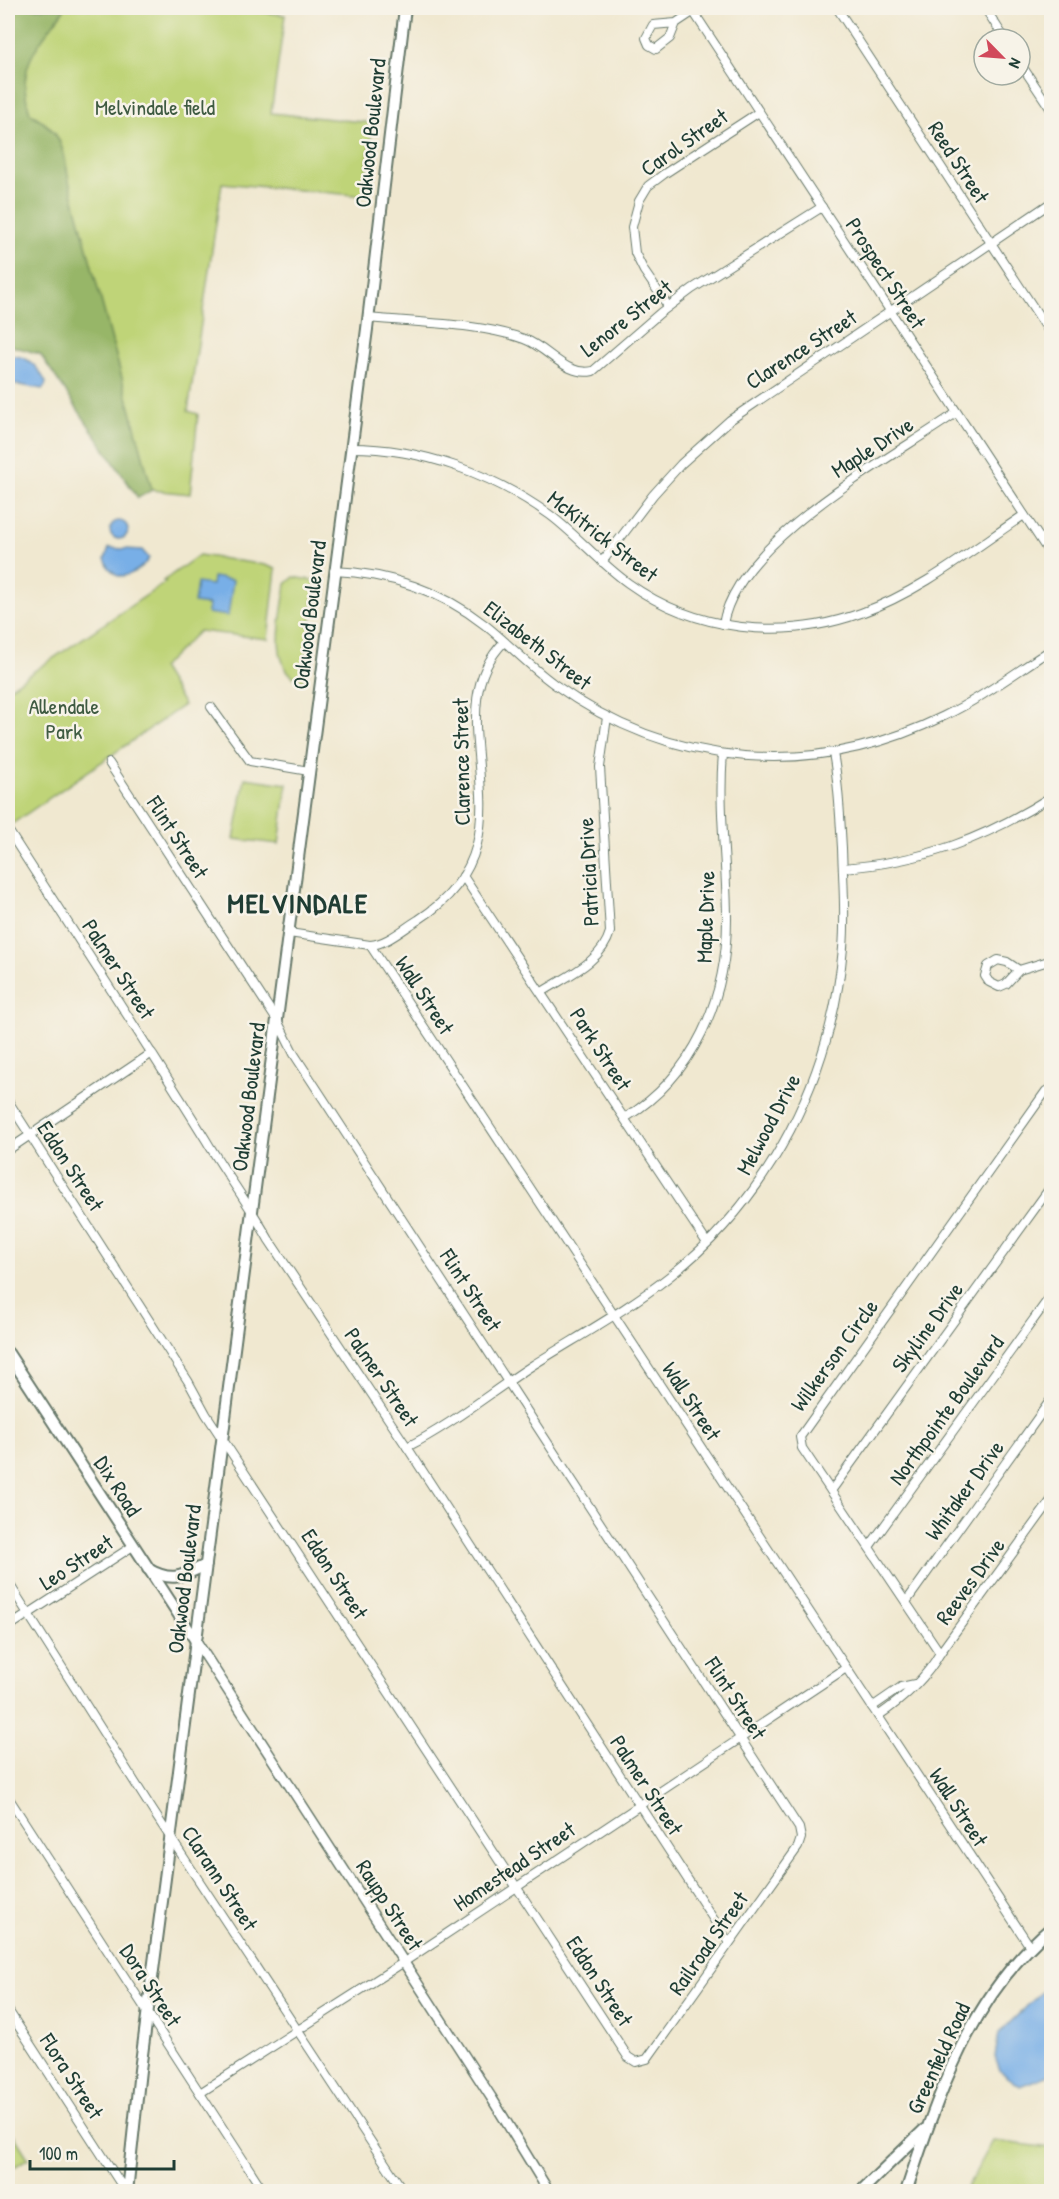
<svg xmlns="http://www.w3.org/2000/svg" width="1059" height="2199" viewBox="0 0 1059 2199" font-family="'Patrick Hand',sans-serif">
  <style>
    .green { fill: #bfd478; stroke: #6f8856; stroke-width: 1.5 }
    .forest { fill: #97b668; stroke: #5b7a4e; stroke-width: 1.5 }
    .water { fill: #78afe7; stroke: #4c768e; stroke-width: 1.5 }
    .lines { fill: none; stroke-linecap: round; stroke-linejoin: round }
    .minor-casing { stroke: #68796b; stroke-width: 10 }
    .tertiary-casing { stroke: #68796b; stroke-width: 12 }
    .secondary-casing { stroke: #68796b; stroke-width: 14 }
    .minor { stroke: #fff; stroke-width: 8 }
    .tertiary { stroke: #fff; stroke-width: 9 }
    .secondary { stroke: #fff; stroke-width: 10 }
    .labels { text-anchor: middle; stroke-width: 5; stroke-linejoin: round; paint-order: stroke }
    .park-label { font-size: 22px; fill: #3f5b42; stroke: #f7f3e8 }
    .street-label { font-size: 22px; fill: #1f3d34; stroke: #f7f3e8 }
    .district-label { font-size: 28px; font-weight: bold; letter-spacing: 1.5px; fill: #1f3d34; stroke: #f7f3e8 }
  </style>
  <rect width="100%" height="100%" fill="#f7f3e8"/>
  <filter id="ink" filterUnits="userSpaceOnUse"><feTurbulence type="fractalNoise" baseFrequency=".0167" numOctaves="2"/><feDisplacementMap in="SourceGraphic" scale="12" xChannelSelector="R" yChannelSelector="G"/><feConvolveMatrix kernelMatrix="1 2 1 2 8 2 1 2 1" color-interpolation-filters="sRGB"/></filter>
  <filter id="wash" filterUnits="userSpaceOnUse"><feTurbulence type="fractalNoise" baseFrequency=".008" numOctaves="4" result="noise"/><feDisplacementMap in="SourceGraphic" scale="24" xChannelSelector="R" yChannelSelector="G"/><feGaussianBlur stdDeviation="1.35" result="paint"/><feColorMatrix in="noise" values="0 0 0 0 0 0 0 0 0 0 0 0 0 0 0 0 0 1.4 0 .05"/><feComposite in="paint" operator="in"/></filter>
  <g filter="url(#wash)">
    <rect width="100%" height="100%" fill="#f0e8d0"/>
    <!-- green -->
    <g class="green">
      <path d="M 65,8 L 229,8 L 285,15 L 271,113 L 373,123 L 364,196 L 222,183 L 188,411 L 198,414 L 190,494 L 152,490 L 69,181 C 63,146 63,132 30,113 C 14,65 39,45 65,8 Z"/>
      <polygon points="199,555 265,565 276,569 268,639 199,631 161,668 184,705 12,824 8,816 8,689 166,582 163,581"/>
      <path d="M 294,577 L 316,581 L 303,682 C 266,669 282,614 286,584 Z"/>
      <polygon points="245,778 287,784 279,844 234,839"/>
      <polygon points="8,2126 28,2158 8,2171"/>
      <polygon points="993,2141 1051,2148 1051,2191 965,2191"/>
    </g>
    <!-- forest -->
    <path class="forest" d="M 8,8 L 65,8 C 39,45 14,65 30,113 C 63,133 62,146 69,181 L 152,490 L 138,498 L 40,354 L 8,345 L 8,324 L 12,305 L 8,297 Z"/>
    <!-- water -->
    <g class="water">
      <path d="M 8,356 C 27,354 37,366 46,382 L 45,386 L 42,389 L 8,383 Z"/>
      <circle cx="119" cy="530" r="9"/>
      <path d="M 109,548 L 142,550 L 149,558 C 143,568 130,577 118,576 L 109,568 L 105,559 Z"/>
      <polygon points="213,577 233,580 228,616 207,613 208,605 194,603 197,583 212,585"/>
      <polygon points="1051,1983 1051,2074 1020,2086 1000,2071 995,2057 999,2033"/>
    </g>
  </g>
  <g filter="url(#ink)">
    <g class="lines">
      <!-- minor casing -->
      <g class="minor-casing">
        <g id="minor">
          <polyline points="691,8 1052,557"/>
          <polyline points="837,8 1052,336"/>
          <polyline points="985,8 1005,39"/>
          <polyline points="676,23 670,38 656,49 649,45 646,38 653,25 676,23 694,11"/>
          <polyline points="1020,63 1052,111"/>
          <polyline points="668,306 644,271 635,253 632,227 639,201 648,186 664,174 759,112"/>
          <path d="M 369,318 C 416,323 481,323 524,339 C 549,348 566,377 593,371 L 660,313 L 692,289 L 822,207"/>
          <path d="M 351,448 C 422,448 493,474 550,515 C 578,536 600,563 628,583 C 696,632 784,641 861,613 C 920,592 972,550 1024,515"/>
          <polyline points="602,562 653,495 681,464 730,420 1052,202"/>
          <path d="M 334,571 C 389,573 442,591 485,625 C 509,644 529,666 554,684 C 671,769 814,780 944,716 C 982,698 1016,672 1052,649"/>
          <path d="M 723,624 C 738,539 889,460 956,413"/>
          <polyline points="211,707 250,761 309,771"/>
          <path d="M 8,830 C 74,933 142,1036 206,1140 C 226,1174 250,1206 269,1240 L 407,1447 L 729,1943"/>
          <path d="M 843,868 C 922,862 985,839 1052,796"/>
          <polyline points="463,876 707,1243"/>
          <polyline points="289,933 370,945 1029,1945"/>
          <path d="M 370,945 C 387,944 403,929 418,920 C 545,838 428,719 504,642"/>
          <polyline points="1019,970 1007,962 998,960 988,966 985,976 989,982 999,987 1006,984 1019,970 1052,960"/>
          <path d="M 542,992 C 567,976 602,962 610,932 L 600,767 L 607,717"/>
          <polyline points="8,1101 188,1381 206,1414 628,2057 636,2062 647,2059 798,1847 801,1838 799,1828 294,1054 278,1022 109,763"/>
          <path d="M 625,1118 C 694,1076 727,999 727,919 C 727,864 718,809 723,754"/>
          <polyline points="8,1150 152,1053"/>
          <path d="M 407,1447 C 451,1425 491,1392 533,1365 C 579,1336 627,1310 670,1276 C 771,1197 832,1075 843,948 C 846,914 843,882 842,848 C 840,816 839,784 833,753"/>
          <polyline points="831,1491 1052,1185"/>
          <polyline points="869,1547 1052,1294"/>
          <polyline points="8,1582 153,1811 404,2192"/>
          <polyline points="906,1602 1052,1398"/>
          <polyline points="8,1627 133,1546"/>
          <polyline points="940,1653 802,1448 800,1437 1046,1091 1052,1089"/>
          <polyline points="872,1707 901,1687 915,1684"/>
          <path d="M 878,1716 C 903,1699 925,1680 940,1653 L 1052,1499"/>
          <polyline points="8,1797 264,2192"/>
          <polyline points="8,2010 126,2192"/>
          <polyline points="200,2093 404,1962 846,1668"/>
        </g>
      </g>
      <!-- tertiary casing -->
      <g class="tertiary-casing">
        <polyline id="tertiary" points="196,1641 491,2097 549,2192"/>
      </g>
      <!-- secondary casing -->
      <g class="secondary-casing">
        <g id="secondary">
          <polyline points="8,1353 196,1641"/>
          <path d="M 148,1569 C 173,1583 182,1576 206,1565"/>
          <polyline points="127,2192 140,2070 367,329 405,8"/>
          <polyline points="860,2192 924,2130"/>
          <path d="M 906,2192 C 938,2094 971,1995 1052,1927"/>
        </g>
      </g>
      <!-- minor -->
      <use href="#minor" class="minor"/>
      <!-- tertiary -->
      <use href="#tertiary" class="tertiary"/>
      <!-- secondary -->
      <use href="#secondary" class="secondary"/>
    </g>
  </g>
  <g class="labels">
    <!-- park labels -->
    <g class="park-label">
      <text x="155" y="115">Melvindale field</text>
      <text x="64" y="714">Allendale<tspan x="64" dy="25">Park</tspan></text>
    </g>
    <!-- street labels -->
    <g class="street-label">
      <text transform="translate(370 133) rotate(-84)" y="8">Oakwood Boulevard</text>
      <text transform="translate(684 142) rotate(-35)" y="8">Carol Street</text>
      <text transform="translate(959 162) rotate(57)" y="8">Reed Street</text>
      <text transform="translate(886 273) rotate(57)" y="8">Prospect Street</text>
      <text transform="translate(626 318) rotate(-38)" y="8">Lenore Street</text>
      <text transform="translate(801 349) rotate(-33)" y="8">Clarence Street</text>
      <text transform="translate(872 447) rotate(-33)" y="8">Maple Drive</text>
      <text transform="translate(603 536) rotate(38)" y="8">McKitrick Street</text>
      <text transform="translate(309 615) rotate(-83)" y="8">Oakwood Boulevard</text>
      <text transform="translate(538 645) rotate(38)" y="8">Elizabeth Street</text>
      <text transform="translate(461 762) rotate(-91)" y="8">Clarence Street</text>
      <text transform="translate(178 837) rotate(57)" y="8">Flint Street</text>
      <text transform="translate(588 872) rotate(-93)" y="8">Patricia Drive</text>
      <text transform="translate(705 917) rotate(-88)" y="8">Maple Drive</text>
      <text transform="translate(119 969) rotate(57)" y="8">Palmer Street</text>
      <text transform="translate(425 995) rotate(57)" y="8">Wall Street</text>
      <text transform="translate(601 1049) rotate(57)" y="8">Park Street</text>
      <text transform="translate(248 1097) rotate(-83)" y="8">Oakwood Boulevard</text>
      <text transform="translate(768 1124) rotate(-62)" y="8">Melwood Drive</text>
      <text transform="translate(71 1166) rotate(57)" y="8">Eddon Street</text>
      <text transform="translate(471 1290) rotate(57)" y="8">Flint Street</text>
      <text transform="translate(927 1327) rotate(-54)" y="8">Skyline Drive</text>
      <text transform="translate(834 1355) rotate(-54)" y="8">Wilkerson Circle</text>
      <text transform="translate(382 1377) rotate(56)" y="8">Palmer Street</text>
      <text transform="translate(692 1401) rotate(57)" y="8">Wall Street</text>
      <text transform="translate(946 1410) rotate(-54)" y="8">Northpointe Boulevard</text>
      <text transform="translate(118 1486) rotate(57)" y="8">Dix Road</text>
      <text transform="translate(964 1490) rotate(-54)" y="8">Whitaker Drive</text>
      <text transform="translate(76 1562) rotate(-33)" y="8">Leo Street</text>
      <text transform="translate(335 1574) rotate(57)" y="8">Eddon Street</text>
      <text transform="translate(184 1579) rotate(-83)" y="8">Oakwood Boulevard</text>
      <text transform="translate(970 1581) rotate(-54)" y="8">Reeves Drive</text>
      <text transform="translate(736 1698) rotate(57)" y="8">Flint Street</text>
      <text transform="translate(647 1785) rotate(57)" y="8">Palmer Street</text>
      <text transform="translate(959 1807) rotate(57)" y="8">Wall Street</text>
      <text transform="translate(514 1866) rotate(-34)" y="8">Homestead Street</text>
      <text transform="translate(220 1878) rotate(57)" y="8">Clarann Street</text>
      <text transform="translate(390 1905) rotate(57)" y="8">Raupp Street</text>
      <text transform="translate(708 1943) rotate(-55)" y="8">Railroad Street</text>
      <text transform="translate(600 1981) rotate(57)" y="8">Eddon Street</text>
      <text transform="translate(151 1985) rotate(57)" y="8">Dora Street</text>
      <text transform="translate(938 2058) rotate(-65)" y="8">Greenfield Road</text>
      <text transform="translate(72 2076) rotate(57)" y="8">Flora Street</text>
    </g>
    <!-- district labels -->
    <g class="district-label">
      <text x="298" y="913">MELVINDALE</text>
    </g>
  </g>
  <!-- margin -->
  <rect width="1059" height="2199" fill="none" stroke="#f7f3e8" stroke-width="30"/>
  <!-- north arrow -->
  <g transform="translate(1002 57) rotate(115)"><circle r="28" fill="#f7f3e8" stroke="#a1aaa0" stroke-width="1.5"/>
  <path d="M0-4.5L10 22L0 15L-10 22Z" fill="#d1495b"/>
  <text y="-9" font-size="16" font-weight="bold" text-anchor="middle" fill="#1f3d34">N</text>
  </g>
  <!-- scale -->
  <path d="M30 2160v9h144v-9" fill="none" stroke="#1f3d34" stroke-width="3"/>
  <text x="39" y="2160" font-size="18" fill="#1f3d34" stroke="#f7f3e8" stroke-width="4.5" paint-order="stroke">100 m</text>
</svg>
